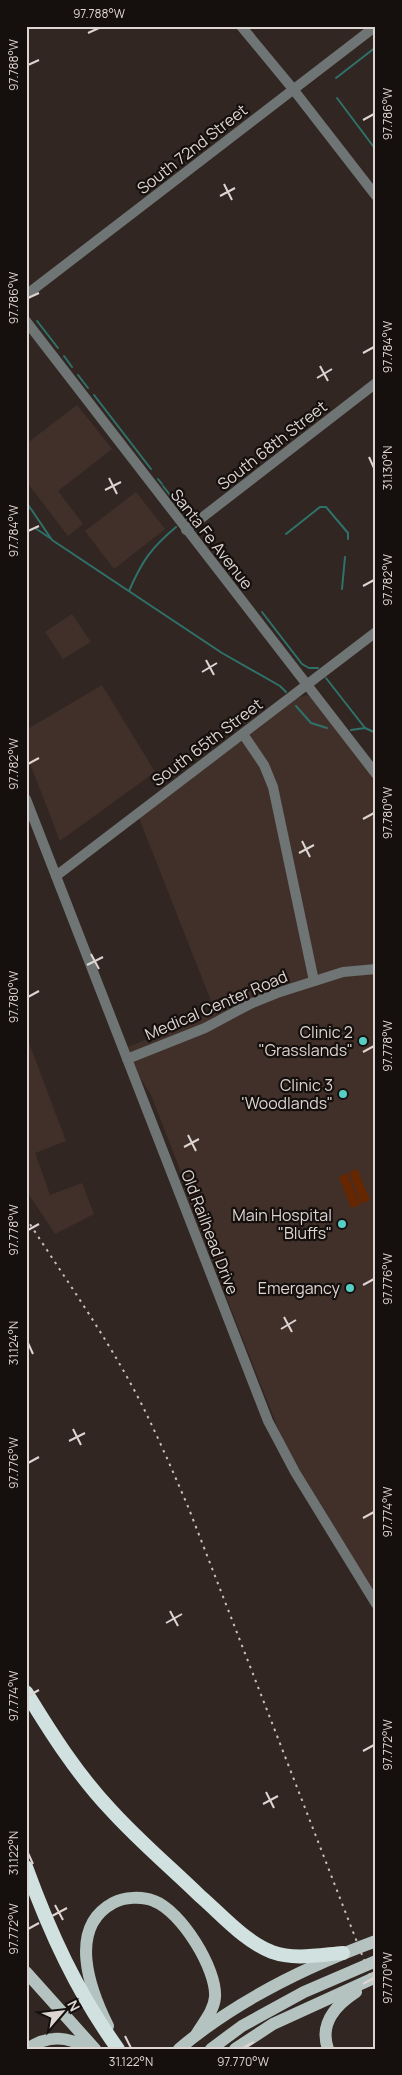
<svg xmlns="http://www.w3.org/2000/svg" width="402" height="2075" viewBox="0 0 402 2075" font-family="Manrope,sans-serif">
  <style>
    .built { fill: #413029 }
    .green { fill: #662600 }
    .lines { fill: none; stroke-linecap: round; stroke-linejoin: round }
    .stream { stroke: #2f716b; stroke-width: 2 }
    .minor { stroke: #6e7574; stroke-width: 10 }
    .major { stroke: #b4c2c0; stroke-width: 12 }
    .highway { stroke: #d0e1df; stroke-width: 14 }
    .rail { stroke: #c8c0bc; stroke-width: 2; stroke-dasharray: 2.5 5; stroke-linecap: butt }
    .ticks { fill: none; stroke: #ddd5d2; stroke-width: 2 }
    .poi-dot { fill: #56cec3; stroke: #15100e; stroke-width: 2 }
    .labels { text-anchor: middle; stroke-width: 4.5; stroke-linejoin: round; paint-order: stroke }
    .street-label { font-size: 16px; fill: #ddd5d2; stroke: #15100e }
    .poi-label { font-size: 16px; fill: #ddd5d2; stroke: #15100e; text-anchor: end }
    .neatline { fill: none; stroke: #ddd5d2; stroke-width: 2 }
    .ticks-label { font-size: 12px; text-anchor: middle; fill: #ddd5d2 }
  </style>
  <rect width="100%" height="100%" fill="#312621"/>
  <!-- built -->
  <g class="built">
    <polygon points="77,405 112,449 58,491 83,524 68,536 26,481 26,444"/>
    <polygon points="136,492 165,529 114,569 85,531"/>
    <polygon points="72,614 91,642 63,659 45,632"/>
    <polygon points="102,685 155,772 60,841 26,753 26,730"/>
    <polygon points="307,695 312,698 376,780 376,1596 285,1446 185,1192 179,1167 151,1095 139,1076 128,1047 215,1011 139,818 297,698"/>
    <polygon points="26,1035 66,1141 35,1153 50,1195 82,1183 94,1214 55,1234 26,1190"/>
  </g>
  <!-- green -->
  <g class="green">
    <polygon points="357,1169 370,1200 361,1204 349,1172"/>
    <polygon points="347,1173 360,1205 351,1208 339,1177"/>
  </g>
  <g class="lines">
    <!-- stream -->
    <g class="stream">
      <polyline points="336,78 376,47"/>
      <polyline points="337,98 376,150"/>
      <polyline points="37,321 58,348"/>
      <polyline points="64,356 72,367"/>
      <polyline points="78,375 88,388"/>
      <polyline points="94,395 151,469"/>
      <polyline points="158,479 162,484"/>
      <polyline points="163,486 177,504"/>
      <polyline points="26,501 30,508"/>
      <polyline points="26,506 31,509 52,540 222,653 280,686 286,692"/>
      <polyline points="179,506 183,512"/>
      <polyline points="185,515 188,518 187,519"/>
      <polyline points="35,528 50,538"/>
      <polyline points="286,534 320,507 326,507 348,533 348,539"/>
      <polyline points="342,589 345,557"/>
      <path d="M 129,591 C 142,561 151,548 176,527"/>
      <polyline points="262,612 302,664 309,668 318,668"/>
      <polyline points="326,678 365,728"/>
      <polyline points="296,706 311,723 327,728"/>
      <polyline points="351,730 365,728 376,733"/>
    </g>
    <!-- minor -->
    <g class="minor">
      <polyline points="241,26 293,89 376,196"/>
      <polyline points="26,295 376,26"/>
      <polyline points="26,321 376,774"/>
      <polyline points="186,530 376,383"/>
      <polyline points="243,734 264,765 273,787 314,981"/>
      <polyline points="26,799 268,1421 295,1472 376,1604"/>
      <polyline points="56,876 376,632"/>
      <polyline points="127,1059 205,1028 250,1004 277,993 343,972 376,969"/>
    </g>
    <!-- major -->
    <g class="major">
      <polyline points="26,1972 95,2049"/>
      <path d="M 108,2026 C 90,1990 67,1928 113,1903 C 124,1897 142,1896 154,1901 C 181,1911 217,1969 215,1997 C 214,2011 203,2023 196,2035"/>
      <path d="M 27,2049 C 48,2035 67,2035 88,2049"/>
      <path d="M 179,2049 C 237,2000 305,1967 376,1941"/>
      <polyline points="211,2049 242,2026 304,1992 376,1961"/>
      <polyline points="235,2049 273,2024 376,1977"/>
      <path d="M 328,2049 C 319,2023 336,2005 356,1992"/>
    </g>
    <!-- highway -->
    <g class="highway">
      <path d="M 26,1692 C 51,1733 77,1774 110,1809 C 138,1840 170,1867 200,1896 C 222,1915 244,1941 272,1952 C 294,1960 319,1955 343,1953"/>
      <path d="M 26,1867 C 50,1933 77,1992 118,2049"/>
    </g>
    <!-- rail -->
    <path class="rail" d="M 26,1218 C 66,1280 109,1340 142,1405 C 159,1439 174,1474 189,1509 L 376,1991"/>
  </g>
  <!-- ticks -->
  <path class="ticks" d="M 88,33 L 99,28M 28,65 L 39,60M 363,120 L 374,114M 224,184 L 232,200M 220,196 L 235,188M 28,298 L 39,293M 363,353 L 374,347M 320,366 L 328,381M 317,378 L 332,369M 369,457 L 374,468M 109,478 L 117,494M 105,490 L 121,482M 28,531 L 39,526M 363,586 L 374,580M 206,660 L 214,675M 202,672 L 217,663M 28,764 L 39,758M 363,819 L 374,813M 302,841 L 310,857M 299,853 L 314,845M 91,954 L 99,969M 87,965 L 103,957M 28,997 L 39,991M 363,1052 L 374,1046M 188,1135 L 196,1151M 184,1147 L 199,1139M 28,1230 L 39,1224M 363,1285 L 374,1279M 284,1317 L 292,1332M 281,1329 L 296,1320M 28,1343 L 33,1354M 73,1429 L 81,1445M 69,1441 L 85,1433M 28,1463 L 39,1457M 363,1518 L 374,1512M 170,1611 L 178,1626M 166,1623 L 182,1614M 28,1696 L 39,1690M 363,1751 L 374,1745M 266,1792 L 274,1808M 263,1804 L 278,1796M 28,1853 L 33,1864M 55,1905 L 63,1920M 52,1916 L 67,1908M 28,1929 L 39,1923M 363,1984 L 374,1978M 125,2036 L 131,2048M 243,2048 L 254,2042"/>
  <!-- markers -->
  <g class="poi-dot">
    <circle cx="363" cy="1041" r="5"/>
    <circle cx="343" cy="1094" r="5"/>
    <circle cx="342" cy="1224" r="5"/>
    <circle cx="350" cy="1288" r="5"/>
  </g>
  <g class="labels">
    <!-- street labels -->
    <g class="street-label">
      <text transform="translate(192 149) rotate(-38)" y="6">South 72nd Street</text>
      <text transform="translate(272 445) rotate(-38)" y="6">South 68th Street</text>
      <text transform="translate(212 539) rotate(52)" y="6">Santa Fe Avenue</text>
      <text transform="translate(207 742) rotate(-37)" y="6">South 65th Street</text>
      <text transform="translate(216 1005) rotate(-23)" y="6">Medical Center Road</text>
      <text transform="translate(210 1232) rotate(69)" y="6">Old Railhead Drive</text>
    </g>
    <!-- poi labels -->
    <g class="poi-label">
      <text x="353" y="1038">Clinic 2<tspan x="353" dy="18">"Grasslands"</tspan></text>
      <text x="333" y="1091">Clinic 3<tspan x="333" dy="18">'Woodlands"</tspan></text>
      <text x="332" y="1221">Main Hospital<tspan x="332" dy="18">"Bluffs"</tspan></text>
      <text x="340" y="1294">Emergancy</text>
    </g>
  </g>
  <!-- border -->
  <rect width="402" height="2075" fill="none" stroke="#15100e" stroke-width="55"/>
  <!-- north arrow -->
  <g transform="translate(62 2012) rotate(62)" stroke="#15100e" stroke-width="4" paint-order="stroke">
  <path d="M0-4L9 19L0 12L-9 19Z" fill="#ddd5d2"/>
  <text y="-8" font-size="14" font-weight="bold" text-anchor="middle" fill="#ddd5d2">N</text>
  </g>
  <rect x="28" y="28" width="346" height="2020" class="neatline"/>
  <g class="ticks-label">
    <text x="99" y="18">97.788°W</text>
    <text transform="translate(14 65) rotate(-90)" y="4">97.788°W</text>
    <text transform="translate(388 114) rotate(-90)" y="4">97.786°W</text>
    <text transform="translate(14 298) rotate(-90)" y="4">97.786°W</text>
    <text transform="translate(388 347) rotate(-90)" y="4">97.784°W</text>
    <text transform="translate(388 468) rotate(-90)" y="4">31.130°N</text>
    <text transform="translate(14 531) rotate(-90)" y="4">97.784°W</text>
    <text transform="translate(388 580) rotate(-90)" y="4">97.782°W</text>
    <text transform="translate(14 764) rotate(-90)" y="4">97.782°W</text>
    <text transform="translate(388 813) rotate(-90)" y="4">97.780°W</text>
    <text transform="translate(14 997) rotate(-90)" y="4">97.780°W</text>
    <text transform="translate(388 1046) rotate(-90)" y="4">97.778°W</text>
    <text transform="translate(14 1230) rotate(-90)" y="4">97.778°W</text>
    <text transform="translate(388 1279) rotate(-90)" y="4">97.776°W</text>
    <text transform="translate(14 1343) rotate(-90)" y="4">31.124°N</text>
    <text transform="translate(14 1463) rotate(-90)" y="4">97.776°W</text>
    <text transform="translate(388 1512) rotate(-90)" y="4">97.774°W</text>
    <text transform="translate(14 1696) rotate(-90)" y="4">97.774°W</text>
    <text transform="translate(388 1745) rotate(-90)" y="4">97.772°W</text>
    <text transform="translate(14 1853) rotate(-90)" y="4">31.122°N</text>
    <text transform="translate(14 1929) rotate(-90)" y="4">97.772°W</text>
    <text transform="translate(388 1978) rotate(-90)" y="4">97.770°W</text>
    <text x="131" y="2066">31.122°N</text>
    <text x="243" y="2066">97.770°W</text>
  </g>
</svg>
